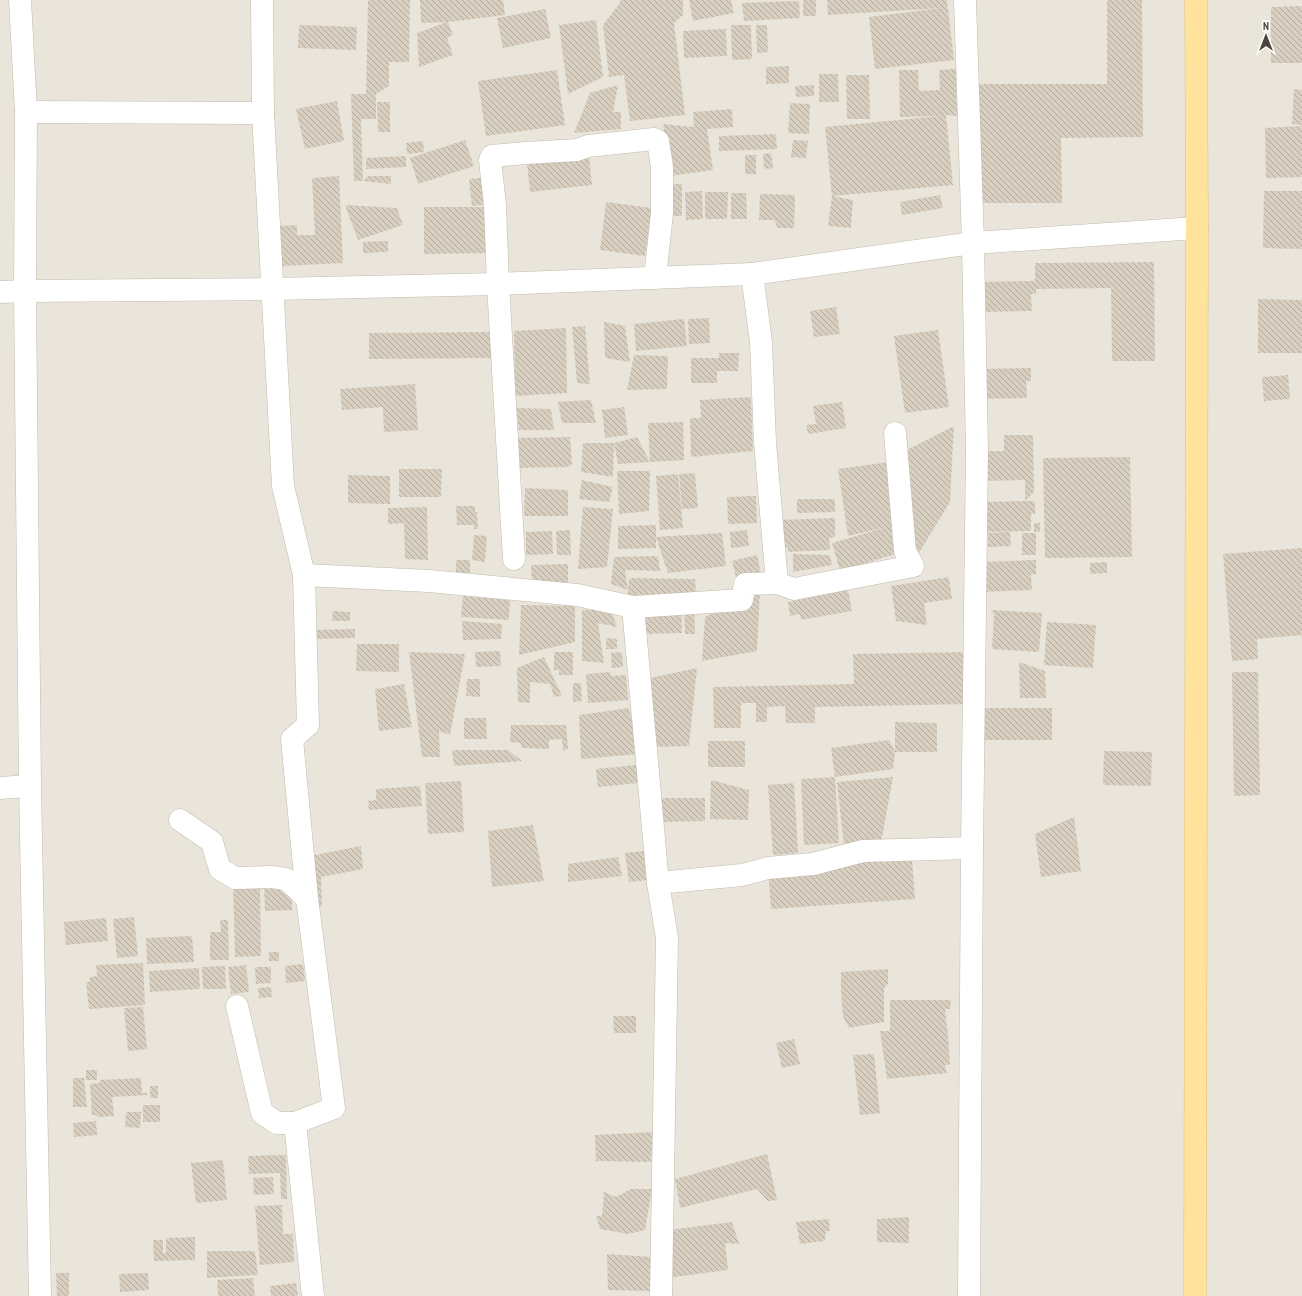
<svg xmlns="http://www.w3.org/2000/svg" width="1302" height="1296" viewBox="0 0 1302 1296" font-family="'PT Sans Narrow',sans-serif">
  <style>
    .residential { fill: #eae5da }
    .building { fill: url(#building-back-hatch) }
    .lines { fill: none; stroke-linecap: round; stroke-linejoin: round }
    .minor-casing { stroke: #c2bbae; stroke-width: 23 }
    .major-casing { stroke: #e6c16a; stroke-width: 23 }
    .minor { stroke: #fff; stroke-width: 22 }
    .major { stroke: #ffe39c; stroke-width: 22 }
  </style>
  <defs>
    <pattern id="building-back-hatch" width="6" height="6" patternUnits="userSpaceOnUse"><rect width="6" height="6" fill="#d8cfc1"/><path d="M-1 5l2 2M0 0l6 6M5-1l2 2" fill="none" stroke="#b1aa9e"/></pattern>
  </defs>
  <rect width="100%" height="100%" fill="#f6f3ec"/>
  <!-- residential -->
  <rect class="residential" x="0" y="0" width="1302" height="1296"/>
  <!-- building -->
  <g class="building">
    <polygon points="368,0 410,0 409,62 389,62 389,86 376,94 376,119 361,119 363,181 354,181 351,94 366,94"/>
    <polygon points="420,0 503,0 505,15 448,22 453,35 447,38 453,55 419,67 417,33 447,22 421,23"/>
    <polygon points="620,0 683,0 683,15 674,23 685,115 630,121 624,75 609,77 603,25 620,3"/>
    <polygon points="689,0 731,0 734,13 693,21"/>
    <rect x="803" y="0" width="13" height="16"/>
    <polygon points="827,0 947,0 954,60 875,69 869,17 942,8 828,15"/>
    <polygon points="1107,0 1142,0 1143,137 1061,138 1062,203 979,203 978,84 1107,84"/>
    <polygon points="799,1 800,18 744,21 742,3"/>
    <polygon points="1302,6 1302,63 1271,63 1271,7"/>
    <polygon points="545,9 551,38 503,48 497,18"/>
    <polygon points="596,20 603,77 568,94 559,25"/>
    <polygon points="299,25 357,27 356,50 298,48"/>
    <polygon points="731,25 751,25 752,59 732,60"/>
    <polygon points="756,25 767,25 768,52 757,53"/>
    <polygon points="726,29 727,56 684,58 683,31"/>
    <polygon points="789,66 789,83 766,84 766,67"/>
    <polygon points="956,69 957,116 946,115 953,185 832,196 825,127 941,116 900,117 899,70 918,70 919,91 940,90 939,70"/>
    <polygon points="557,70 565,125 486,136 478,81"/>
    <polygon points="819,74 838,74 839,102 819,102"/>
    <polygon points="846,75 869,75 870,119 847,119"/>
    <polygon points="618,85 613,112 621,112 621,129 574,133 590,93"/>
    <polygon points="814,85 814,96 796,97 795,86"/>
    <polygon points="1294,89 1302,90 1302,125 1292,124"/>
    <polygon points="337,101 344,141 305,149 296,109"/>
    <polygon points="377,102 390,102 390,132 378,132"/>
    <polygon points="790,103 810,104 809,134 788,133"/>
    <polygon points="732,109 733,127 707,129 713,170 671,176 663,124 694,127 693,112"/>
    <polygon points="1302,126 1302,177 1266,178 1265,128"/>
    <polygon points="776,134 777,149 719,151 719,136"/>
    <polygon points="465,140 474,166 418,184 410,158"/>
    <polygon points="793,140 808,141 806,158 791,157"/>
    <polygon points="423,141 424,152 407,154 406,143"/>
    <polygon points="588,146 592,185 530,192 526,153"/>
    <polygon points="771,153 773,168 764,169 763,154"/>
    <rect x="745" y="155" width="11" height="19"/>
    <polygon points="406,156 406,167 366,169 366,158"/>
    <polygon points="339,176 343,263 281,266 279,226 297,225 297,235 315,235 312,178"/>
    <polygon points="368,176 391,176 391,184 363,181"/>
    <polygon points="489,177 492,204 472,206 469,179"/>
    <rect x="670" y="184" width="12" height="32"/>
    <polygon points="702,191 703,219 686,220 685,192"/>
    <polygon points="1264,191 1302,191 1302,249 1263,248"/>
    <polygon points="705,192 728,192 727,219 705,219"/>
    <polygon points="731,193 746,193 747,219 731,219"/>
    <polygon points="760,194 795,195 794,228 778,228 774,220 759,220"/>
    <polygon points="940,195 943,208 902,215 900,202"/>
    <polygon points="832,196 853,200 851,228 828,226"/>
    <polygon points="606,202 652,208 645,256 600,250"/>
    <polygon points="345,205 397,208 403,225 358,240"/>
    <polygon points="424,207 489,207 489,253 424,254"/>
    <polygon points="388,241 388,252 363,253 363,242"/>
    <polygon points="1154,262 1155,361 1112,361 1111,288 1036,289 1036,294 1031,294 1032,311 980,312 979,282 1035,281 1035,263"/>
    <polygon points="1258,299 1302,300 1302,353 1258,353"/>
    <polygon points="836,307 840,334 814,337 810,311"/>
    <polygon points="709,318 710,343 689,344 688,319"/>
    <polygon points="684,319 687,346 636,351 634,324"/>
    <polygon points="604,322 625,326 630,362 605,358"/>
    <polygon points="585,326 590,384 577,383 572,327"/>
    <polygon points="566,328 567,393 515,396 514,331"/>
    <polygon points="938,330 949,407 905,413 894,336"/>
    <polygon points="493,332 493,358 369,359 369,333"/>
    <polygon points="719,353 739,353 738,371 717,371 717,383 691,383 691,358 719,358"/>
    <polygon points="634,355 668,356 667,389 627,390"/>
    <polygon points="1031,368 1031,381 1026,381 1027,398 975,399 974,369"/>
    <polygon points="1288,375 1290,399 1264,401 1262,377"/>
    <polygon points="415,384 418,430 384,432 383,407 342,410 340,389"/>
    <polygon points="751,397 753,451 691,457 690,418 701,418 700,400"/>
    <polygon points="591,400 596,423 562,423 558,402"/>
    <polygon points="842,402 846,428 808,434 806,425 816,424 813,406"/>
    <polygon points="624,407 628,435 605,438 602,410"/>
    <polygon points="516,408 551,409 554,430 519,430"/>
    <polygon points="683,422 684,460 650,462 648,423"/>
    <polygon points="954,426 950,502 917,556 905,451"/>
    <polygon points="1004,435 1033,435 1034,492 1025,501 1025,480 978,481 977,451 1004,451"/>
    <polygon points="570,437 572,465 566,467 515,468 514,438"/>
    <polygon points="637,437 650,462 618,464 614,443"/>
    <polygon points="583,443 614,443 613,477 581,472"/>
    <polygon points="1130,457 1132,557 1045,558 1043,458"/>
    <polygon points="889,462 905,551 840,571 832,543 887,527 848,536 838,469"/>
    <polygon points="399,469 442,469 441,497 399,497"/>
    <polygon points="617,471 650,471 649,511 619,514"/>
    <polygon points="695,473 698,508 682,509 679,474"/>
    <polygon points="678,474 683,528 660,530 656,476"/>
    <polygon points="348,475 390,476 390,504 348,503"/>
    <polygon points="582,480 613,487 609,502 579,499"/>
    <polygon points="525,488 568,490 568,516 524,516"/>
    <polygon points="756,496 757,523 728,524 727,497"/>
    <polygon points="797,499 835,499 835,512 797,513"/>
    <polygon points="1025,501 1035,501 1035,514 1031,514 1031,531 979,532 979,502"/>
    <polygon points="456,506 475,506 475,512 477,512 478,529 474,529 474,525 457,525"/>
    <polygon points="427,507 428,560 405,559 404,523 388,524 388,508"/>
    <polygon points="583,507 613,509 607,567 578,569"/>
    <polygon points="835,518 835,537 829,538 830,550 788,552 788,547 779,547 778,520"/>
    <rect x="1034" y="523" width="6" height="9"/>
    <polygon points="656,525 656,537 722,533 726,566 668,573 656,537 656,548 618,549 618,526"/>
    <polygon points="570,530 571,555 557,555 556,531"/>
    <polygon points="747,530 749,546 731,548 730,532"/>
    <polygon points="552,531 553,554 526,555 526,532"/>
    <polygon points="1010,532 1011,546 988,547 988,533"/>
    <rect x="1022" y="533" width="14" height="22"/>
    <polygon points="474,535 487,536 485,562 472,560"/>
    <polygon points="1302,548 1302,635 1257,639 1258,659 1232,661 1223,554"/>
    <polygon points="793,554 830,555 832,565 793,572"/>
    <polygon points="757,555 761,575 737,582 732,561"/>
    <polygon points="658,556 660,571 625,570 628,590 629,578 695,579 696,594 628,601 628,590 611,584 614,557"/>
    <rect x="456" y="560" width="14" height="20"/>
    <polygon points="1036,560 1036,574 1031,574 1032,590 980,592 979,562"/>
    <polygon points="1107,562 1107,573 1090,574 1090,563"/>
    <polygon points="568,564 568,583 532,583 531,565"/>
    <polygon points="949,577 952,599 924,603 927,625 896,621 891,586"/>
    <polygon points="848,590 852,611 801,620 800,614 790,616 788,602"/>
    <polygon points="760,592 757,651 702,661 705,617"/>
    <polygon points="463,596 510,600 509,620 461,617"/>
    <polygon points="521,605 575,606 575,642 519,655"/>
    <polygon points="684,605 694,605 695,634 685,634"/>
    <polygon points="681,606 682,633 639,634 639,608"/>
    <polygon points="582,610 611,610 617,627 598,623 604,663 582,661"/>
    <polygon points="991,610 1042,613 1039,652 992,649 994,615"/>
    <polygon points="333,611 350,612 350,621 332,621"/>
    <polygon points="462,621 502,624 501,639 463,640"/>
    <polygon points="1047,622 1096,625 1093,668 1044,665"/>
    <polygon points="355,629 355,638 312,639 312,630"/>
    <polygon points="606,638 617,639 617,649 606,649"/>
    <polygon points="357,644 399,644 399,672 356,671"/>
    <polygon points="500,651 501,666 476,667 475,652"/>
    <polygon points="409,652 465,654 450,735 439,731 440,757 422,757"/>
    <polygon points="554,652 573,652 573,675 559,675 559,670 554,670"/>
    <polygon points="622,652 623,667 612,668 611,653"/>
    <polygon points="969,652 970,704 815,707 815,723 786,723 785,706 767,707 767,722 756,722 756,703 741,703 741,728 714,728 713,687 854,684 853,654"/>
    <polygon points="544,657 562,696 554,697 550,684 530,682 530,703 518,702 517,668"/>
    <polygon points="1019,662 1045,671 1046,698 1020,698"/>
    <polygon points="697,668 689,746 654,747 650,678"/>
    <polygon points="610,672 611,676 626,675 628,700 588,703 586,674"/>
    <polygon points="1232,672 1258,672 1260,795 1234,796"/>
    <polygon points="467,679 480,679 480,697 466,696"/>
    <polygon points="573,683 581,683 582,701 573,702"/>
    <polygon points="404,684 412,727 379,731 375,689"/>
    <polygon points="629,708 639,754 581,759 579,715"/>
    <rect x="980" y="708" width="72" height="32"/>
    <polygon points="464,718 486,718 487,739 464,739"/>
    <polygon points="895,722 937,723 937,752 895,752 893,769 835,777 831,748 889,740 895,752"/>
    <polygon points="511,725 566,725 568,749 563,750 562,739 549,740 549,749 522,748 521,743 510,742"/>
    <rect x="708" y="741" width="37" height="26"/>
    <polygon points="452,750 508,750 522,761 454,766"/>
    <polygon points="1104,751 1152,752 1151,786 1103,785"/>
    <polygon points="637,765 639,783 598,787 596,769"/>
    <polygon points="835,777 839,843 804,845 801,779"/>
    <polygon points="893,777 881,843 844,846 837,782"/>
    <polygon points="711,780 749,790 748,820 710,819"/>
    <polygon points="461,781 464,832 428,834 425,783"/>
    <polygon points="794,783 798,853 773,855 768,785"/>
    <polygon points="420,786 422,806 369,810 368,801 376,800 376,789"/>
    <polygon points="662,798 705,798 705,821 662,822"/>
    <polygon points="1074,817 1081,871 1041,877 1035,834"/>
    <polygon points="533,825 544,881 492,887 488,831"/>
    <polygon points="361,846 363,869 321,877 322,907 309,906 305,857"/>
    <polygon points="645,851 648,880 629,882 625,853"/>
    <polygon points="618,857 622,876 568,882 568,864"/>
    <polygon points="912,859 915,899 771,909 768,868"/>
    <polygon points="260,880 261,956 235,957 233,881"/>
    <polygon points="264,885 277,885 283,893 292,894 292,910 265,911"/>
    <polygon points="134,917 138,956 117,958 113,919"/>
    <polygon points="106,918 108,941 66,945 64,922"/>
    <polygon points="220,920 228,920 229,960 210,960 210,932 221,932"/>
    <polygon points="192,936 194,962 147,964 146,938"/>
    <rect x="269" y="952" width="10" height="9"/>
    <polygon points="143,963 145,1005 89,1009 86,982 90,982 90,977 97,976 96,965"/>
    <polygon points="303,964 305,981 286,983 285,966"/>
    <polygon points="246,965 249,992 231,994 228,967"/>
    <polygon points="225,966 226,989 203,989 202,967"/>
    <polygon points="255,967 271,967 271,983 256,984"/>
    <polygon points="199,968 200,989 150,992 149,971"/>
    <polygon points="888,969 888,984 884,988 884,1022 849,1028 843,1017 841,990 841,972"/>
    <polygon points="271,987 272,997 259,998 258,988"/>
    <polygon points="890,1000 951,1000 950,1009 945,1009 948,1036 950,1065 945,1065 947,1073 887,1079 880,1031 890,1031"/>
    <polygon points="143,1007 147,1049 128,1051 124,1008"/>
    <polygon points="613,1016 636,1016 636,1033 614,1033"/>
    <polygon points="794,1039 800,1064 782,1068 776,1043"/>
    <polygon points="874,1054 880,1113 860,1115 853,1055"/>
    <rect x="86" y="1070" width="11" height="10"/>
    <polygon points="73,1078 84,1078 87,1107 73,1107"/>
    <polygon points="141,1078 142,1093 147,1093 147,1095 112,1097 114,1116 97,1117 97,1115 92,1115 90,1084 100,1083 100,1080"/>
    <rect x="150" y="1086" width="8" height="12"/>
    <rect x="143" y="1105" width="17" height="17"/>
    <polygon points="126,1112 141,1112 140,1128 125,1127"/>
    <polygon points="96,1121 97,1135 74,1137 73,1123"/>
    <polygon points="653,1132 651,1162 596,1161 595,1135"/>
    <polygon points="767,1154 777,1200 768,1201 757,1189 680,1208 675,1179"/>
    <polygon points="286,1155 287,1199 281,1199 280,1173 249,1174 248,1156"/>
    <polygon points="223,1160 227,1200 196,1203 191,1163"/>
    <polygon points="273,1177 274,1194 254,1195 253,1178"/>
    <polygon points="631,1189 652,1189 645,1230 628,1234 600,1229 596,1216 602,1216 604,1192 616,1197"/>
    <polygon points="282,1205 283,1234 293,1234 294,1262 260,1265 255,1206"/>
    <polygon points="909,1217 909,1243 877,1242 877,1219"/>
    <polygon points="829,1219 830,1231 826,1231 825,1241 800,1244 796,1222"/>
    <polygon points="732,1222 739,1244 725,1243 728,1270 666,1278 668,1230"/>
    <polygon points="195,1237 195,1260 154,1261 153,1240 163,1240 163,1253 166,1253 166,1238"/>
    <polygon points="207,1251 255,1251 258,1275 207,1278"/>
    <polygon points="607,1254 653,1257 652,1291 608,1290"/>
    <polygon points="56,1273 69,1273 69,1296 57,1296"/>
    <polygon points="148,1273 149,1290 120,1292 119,1274"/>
    <polygon points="253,1278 255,1296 218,1296 217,1280"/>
    <polygon points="296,1283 298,1296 271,1296 270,1286"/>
  </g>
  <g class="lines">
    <!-- minor casing -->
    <g class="minor-casing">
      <g id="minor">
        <polyline points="20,0 26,112 25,291 30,786 40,1296"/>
        <polyline points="965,0 973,243 977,451 972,848 969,1296"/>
        <polyline points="26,112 263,113"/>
        <polyline points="752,274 761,342 765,442 777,583"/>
        <polyline points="0,292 25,291 273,289 498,284 752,274 973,243 1197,228"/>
        <polyline points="514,559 498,284 495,205 490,160 492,156 526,153 577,150 588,146 654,139 658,141 662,167 662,213 655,278"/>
        <polyline points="304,575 429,581 577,595 633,607 742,600 745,584 777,583 794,589 913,566 905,551 895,433"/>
        <polyline points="633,607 658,883 667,938 661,1296"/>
        <polyline points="0,788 30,786"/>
        <polyline points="180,820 212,842 220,869 235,878 271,877 286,879 307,898"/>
        <polyline points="658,883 742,875 768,868 813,864 863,851 972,848"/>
        <polyline points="237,1006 262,1113 277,1123 295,1123 334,1108 307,898 292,739 308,725 304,575 283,486 263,113 262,0"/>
        <polyline points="295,1123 313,1296"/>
      </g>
    </g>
    <!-- major casing -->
    <g class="major-casing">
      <polyline id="major" points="1195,1296 1197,228 1196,0"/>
    </g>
    <!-- minor -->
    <use href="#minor" class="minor"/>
    <!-- major -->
    <use href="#major" class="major"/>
  </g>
  <!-- north arrow -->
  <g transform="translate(1266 36)" stroke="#ffffff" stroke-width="3" paint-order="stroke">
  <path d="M0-3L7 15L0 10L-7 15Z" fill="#4b4439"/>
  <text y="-6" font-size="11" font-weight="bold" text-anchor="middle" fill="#4b4439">N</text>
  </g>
</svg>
